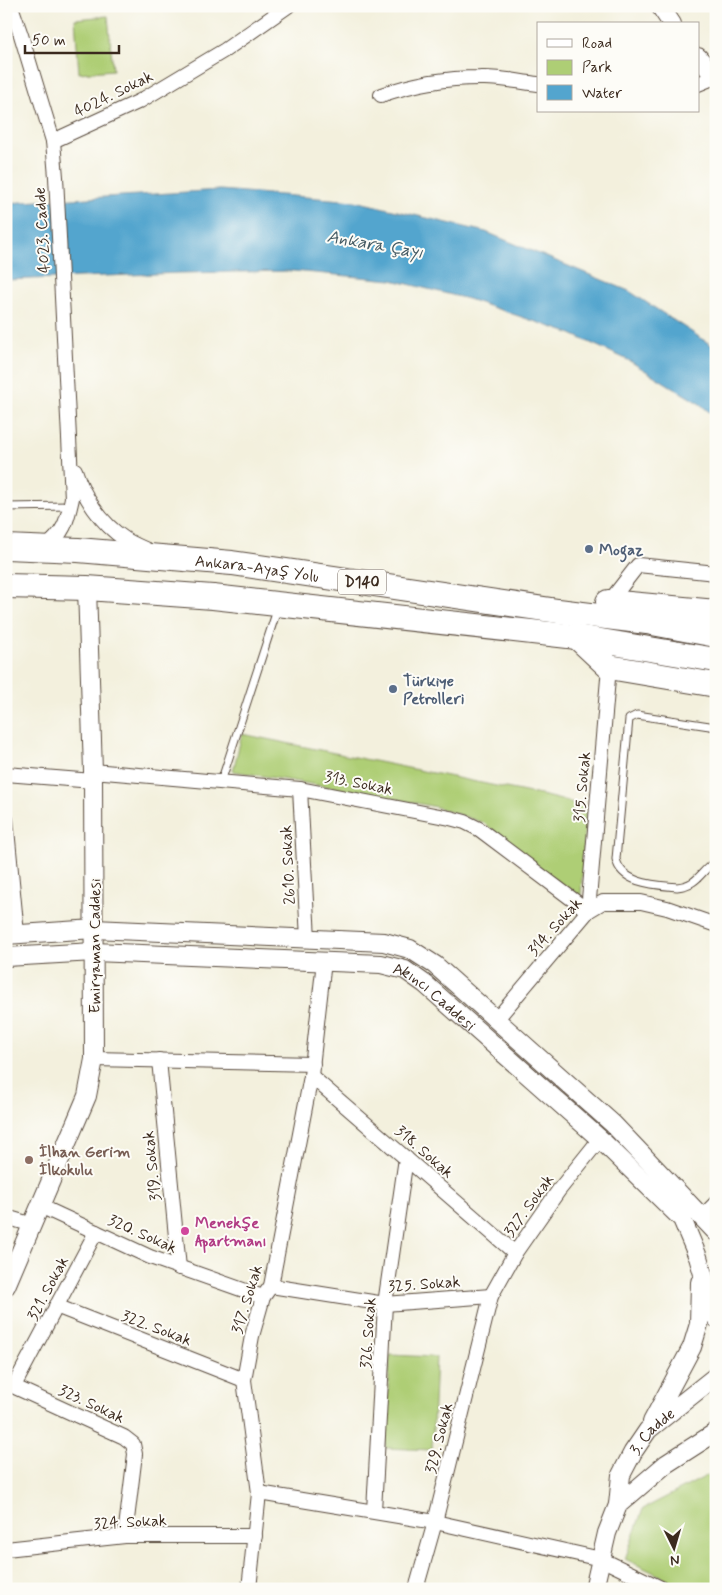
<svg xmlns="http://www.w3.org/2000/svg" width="722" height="1595" viewBox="0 0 722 1595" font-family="Mynerve,sans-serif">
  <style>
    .green { fill: #aece75; stroke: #747c4a }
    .water { fill: #53a5ce; stroke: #476876 }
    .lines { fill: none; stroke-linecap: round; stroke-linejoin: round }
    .service-casing { stroke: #57483b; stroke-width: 9 }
    .minor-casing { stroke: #57483b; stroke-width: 16 }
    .tertiary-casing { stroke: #57483b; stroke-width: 20 }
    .trunk-casing { stroke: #57483b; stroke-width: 26 }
    .service { stroke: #fff; stroke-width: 7 }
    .minor { stroke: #fff; stroke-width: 14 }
    .tertiary { stroke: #fff; stroke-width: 18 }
    .trunk { stroke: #fff; stroke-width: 24 }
    .service-dot { fill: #5c6f8a; stroke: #fdfcf7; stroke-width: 2 }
    .education-dot { fill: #8d6e63; stroke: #fdfcf7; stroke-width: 2 }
    .hotel-dot { fill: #d1479c; stroke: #fdfcf7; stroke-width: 2 }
    .labels { text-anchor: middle; stroke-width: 4; stroke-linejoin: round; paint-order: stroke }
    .shield { fill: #fdfcf7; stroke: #75695f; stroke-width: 1 }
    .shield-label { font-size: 15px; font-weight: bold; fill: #3b2a1e }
    .street-label { font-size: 16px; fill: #3b2a1e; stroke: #fdfcf7 }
    .service-label { font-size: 16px; font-weight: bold; fill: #4e5e75; stroke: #fdfcf7; text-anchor: start }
    .education-label { font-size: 16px; font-weight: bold; fill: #785e54; stroke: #fdfcf7; text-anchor: start }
    .hotel-label { font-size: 16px; font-weight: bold; fill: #b23c85; stroke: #fdfcf7; text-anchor: start }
    .water-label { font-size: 18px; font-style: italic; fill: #455b64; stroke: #fdfcf7 }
  </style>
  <rect width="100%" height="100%" fill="#fdfcf7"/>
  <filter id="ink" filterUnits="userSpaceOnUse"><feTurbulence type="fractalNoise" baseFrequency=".02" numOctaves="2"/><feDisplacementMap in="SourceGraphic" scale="10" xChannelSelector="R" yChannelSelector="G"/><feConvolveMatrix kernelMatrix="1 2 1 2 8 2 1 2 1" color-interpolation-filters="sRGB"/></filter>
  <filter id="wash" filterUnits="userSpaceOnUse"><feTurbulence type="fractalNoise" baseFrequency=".0096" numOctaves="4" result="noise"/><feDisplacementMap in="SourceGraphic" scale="20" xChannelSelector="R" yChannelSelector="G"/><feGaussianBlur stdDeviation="1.12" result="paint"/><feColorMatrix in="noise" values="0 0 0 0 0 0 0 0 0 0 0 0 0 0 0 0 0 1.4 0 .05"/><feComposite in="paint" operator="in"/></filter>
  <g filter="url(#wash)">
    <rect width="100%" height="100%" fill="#f3f0dd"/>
    <!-- green -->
    <g class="green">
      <polygon points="108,16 113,70 79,73 75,19"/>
      <polygon points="242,734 545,796 586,806 581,896 555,880 484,823 436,807 364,793 233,771"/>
      <polygon points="390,1355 436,1357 432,1450 385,1448"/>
      <polygon points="716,1471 716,1589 688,1589 625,1559 643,1509"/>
    </g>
    <!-- water -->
    <polygon class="water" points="220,190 355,201 486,232 629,291 716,348 716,418 700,404 628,360 569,333 468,299 392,280 293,271 180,273 6,280 6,203"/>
  </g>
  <g filter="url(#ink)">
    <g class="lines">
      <!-- service casing -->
      <g class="service-casing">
        <g id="service">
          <polyline points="6,507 70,506"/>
          <path d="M 716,727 L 637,715 L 629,719 L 616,859 C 621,884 656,885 677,887 C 699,885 700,871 716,861"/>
          <polyline points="221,782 278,607"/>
        </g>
      </g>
      <!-- minor casing -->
      <g class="minor-casing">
        <g id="minor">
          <path d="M 11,6 L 21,35 L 53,141 L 56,177 L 72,498 C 67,522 64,533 45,548"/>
          <polyline points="698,84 715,77"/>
          <path d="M 381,95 C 412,84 447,78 480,78 C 499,77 519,82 538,84"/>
          <polyline points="53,141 140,101 225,50 288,6"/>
          <path d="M 75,470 C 83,496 101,524 125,539 C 132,544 141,547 149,551"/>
          <polyline points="610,601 638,565 716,573"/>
          <polyline points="93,771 300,789 450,818 465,822 479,829 588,911"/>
          <polyline points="6,774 93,781"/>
          <polyline points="300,789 308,939"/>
          <polyline points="6,819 17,934"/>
          <polyline points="588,911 609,667"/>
          <polyline points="496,1020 588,911 603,902 641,902 667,908 716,925"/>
          <polyline points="94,1059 313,1064"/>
          <polyline points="159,1060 179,1268"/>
          <polyline points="311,1076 515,1253"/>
          <polyline points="40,1206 150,1257 263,1297"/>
          <polyline points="6,1217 33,1225"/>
          <polyline points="702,1217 716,1203"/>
          <polyline points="271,1286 385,1304 491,1296"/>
          <polyline points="56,1306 244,1380"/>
          <polyline points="6,1383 124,1437 133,1444 135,1454 125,1536"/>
          <polyline points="14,1386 96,1232"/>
          <polyline points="259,1493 435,1522 601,1559 663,1589"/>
          <polyline points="374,1511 385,1304 406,1158"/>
          <polyline points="6,1549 125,1536 255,1536"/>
          <polyline points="249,1589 259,1493 244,1380 252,1336 263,1297 271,1286 311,1076 324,961"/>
          <polyline points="416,1589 435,1522 491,1296 515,1253 559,1190 600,1139"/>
        </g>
      </g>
      <!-- tertiary casing -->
      <g class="tertiary-casing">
        <g id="tertiary">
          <polyline points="660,6 672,24"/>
          <polyline points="698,57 716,78"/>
          <polyline points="6,935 94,929 384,942 410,949 435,965 613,1124 716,1232"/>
          <path id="s1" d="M 6,957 L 94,952 L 381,964 L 405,970 L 425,984 L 600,1139 L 682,1219 L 698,1257 L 716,1318"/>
          <polyline points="6,1286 87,1096 94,1059 93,771 87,588"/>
          <polyline points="652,1422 692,1347 699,1324 700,1282"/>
          <polyline points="618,1505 666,1464 716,1432"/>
          <path id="s2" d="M 594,1589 L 607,1533 L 618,1505 L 621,1475 L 633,1452 L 648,1430 L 716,1376"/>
        </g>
      </g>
      <!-- trunk casing -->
      <g class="trunk-casing">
        <g id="trunk">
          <path id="s3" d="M 6,547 L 78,550 L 232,563 L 558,611 L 647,622 L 716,635"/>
          <polyline points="6,586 87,588 213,597 577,637 716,660"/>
          <polyline points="608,602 716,612"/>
          <polyline points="577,637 609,667 716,685"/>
        </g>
      </g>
      <!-- service -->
      <use href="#service" class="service"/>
      <!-- minor -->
      <use href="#minor" class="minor"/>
      <!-- tertiary -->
      <use href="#tertiary" class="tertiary"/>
      <!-- trunk -->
      <use href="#trunk" class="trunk"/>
    </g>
  </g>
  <!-- markers -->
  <g class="service-dot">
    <circle cx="589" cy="549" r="5"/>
    <circle cx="393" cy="689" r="5"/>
  </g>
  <circle class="education-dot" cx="29" cy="1160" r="5"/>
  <circle class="hotel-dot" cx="185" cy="1231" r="5"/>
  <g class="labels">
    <!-- shield labels -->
    <rect class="shield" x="338" y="569.5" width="48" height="25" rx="4"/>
    <g class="shield-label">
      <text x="362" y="587">D140</text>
    </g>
    <!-- street labels -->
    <g class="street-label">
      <text transform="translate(113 93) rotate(-26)" y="6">4024. Sokak</text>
      <text transform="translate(41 230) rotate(-93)" y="6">4023. Cadde</text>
      <text dy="6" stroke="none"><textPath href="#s3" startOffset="252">Ankara-Ayaş Yolu</textPath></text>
      <text transform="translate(359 782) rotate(11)" y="6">313. Sokak</text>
      <text transform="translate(581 787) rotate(-85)" y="6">315. Sokak</text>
      <text transform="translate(287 865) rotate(-93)" y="6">2610. Sokak</text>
      <text transform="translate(554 926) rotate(-48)" y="6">314. Sokak</text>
      <text transform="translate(94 946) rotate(-90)" y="6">Emiryaman Caddesi</text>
      <text dy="6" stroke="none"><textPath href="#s1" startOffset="439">Akıncı Caddesi</textPath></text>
      <text transform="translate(425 1151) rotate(41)" y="6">318. Sokak</text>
      <text transform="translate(151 1166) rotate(-96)" y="6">319. Sokak</text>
      <text transform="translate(528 1205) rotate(-54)" y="6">327. Sokak</text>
      <text transform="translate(143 1233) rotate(24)" y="6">320. Sokak</text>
      <text transform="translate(424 1283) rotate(-4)" y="6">325. Sokak</text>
      <text transform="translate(47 1288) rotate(-62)" y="6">321. Sokak</text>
      <text transform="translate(246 1299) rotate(-73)" y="6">317. Sokak</text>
      <text transform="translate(157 1327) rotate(21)" y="6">322. Sokak</text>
      <text transform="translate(367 1333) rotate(-86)" y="6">326. Sokak</text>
      <text transform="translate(92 1403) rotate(25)" y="6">323. Sokak</text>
      <text dy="6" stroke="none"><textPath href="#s2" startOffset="172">3. Cadde</textPath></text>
      <text transform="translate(438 1438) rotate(-76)" y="6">329. Sokak</text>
      <text transform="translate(130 1521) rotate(-3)" y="6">324. Sokak</text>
    </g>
    <!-- service labels -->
    <g class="service-label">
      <text x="599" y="555">Mogaz</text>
      <text x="403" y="686">Türkiye<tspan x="403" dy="18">Petrolleri</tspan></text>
    </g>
    <!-- education labels -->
    <g class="education-label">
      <text x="39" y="1157">İlhan Gerim<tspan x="39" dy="18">İlkokulu</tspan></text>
    </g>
    <!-- hotel labels -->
    <g class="hotel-label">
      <text x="195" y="1228">Menekşe<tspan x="195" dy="18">Apartmanı</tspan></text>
    </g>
    <!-- water labels -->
    <g class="water-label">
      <text transform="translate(375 244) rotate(10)" y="6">Ankara Çayı</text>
    </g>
  </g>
  <!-- margin -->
  <rect width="722" height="1595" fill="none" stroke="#fdfcf7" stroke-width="25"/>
  <!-- legend -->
  <rect x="537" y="22" width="162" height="90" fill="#fdfcf7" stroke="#afa8a0"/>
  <rect x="547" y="39" width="25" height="8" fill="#ffffff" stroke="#afa8a0"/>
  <text x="582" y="48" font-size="15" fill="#3b2a1e">Road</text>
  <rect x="547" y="60" width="25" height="15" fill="#aece75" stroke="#afa8a0"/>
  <text x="582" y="72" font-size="15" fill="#3b2a1e">Park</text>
  <rect x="547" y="85" width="25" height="15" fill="#53a5ce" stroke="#afa8a0"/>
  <text x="582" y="98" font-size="15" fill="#3b2a1e">Water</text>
  <!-- north arrow -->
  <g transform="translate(674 1548) rotate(175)" stroke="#fdfcf7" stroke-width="4" paint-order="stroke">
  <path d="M0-4L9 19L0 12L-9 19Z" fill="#3b2a1e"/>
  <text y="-8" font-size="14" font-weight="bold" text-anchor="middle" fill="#3b2a1e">N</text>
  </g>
  <!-- scale -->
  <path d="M25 45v8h94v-8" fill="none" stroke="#3b2a1e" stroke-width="2.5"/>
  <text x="32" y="45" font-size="15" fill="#3b2a1e" stroke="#fdfcf7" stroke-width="4" paint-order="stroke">50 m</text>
</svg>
